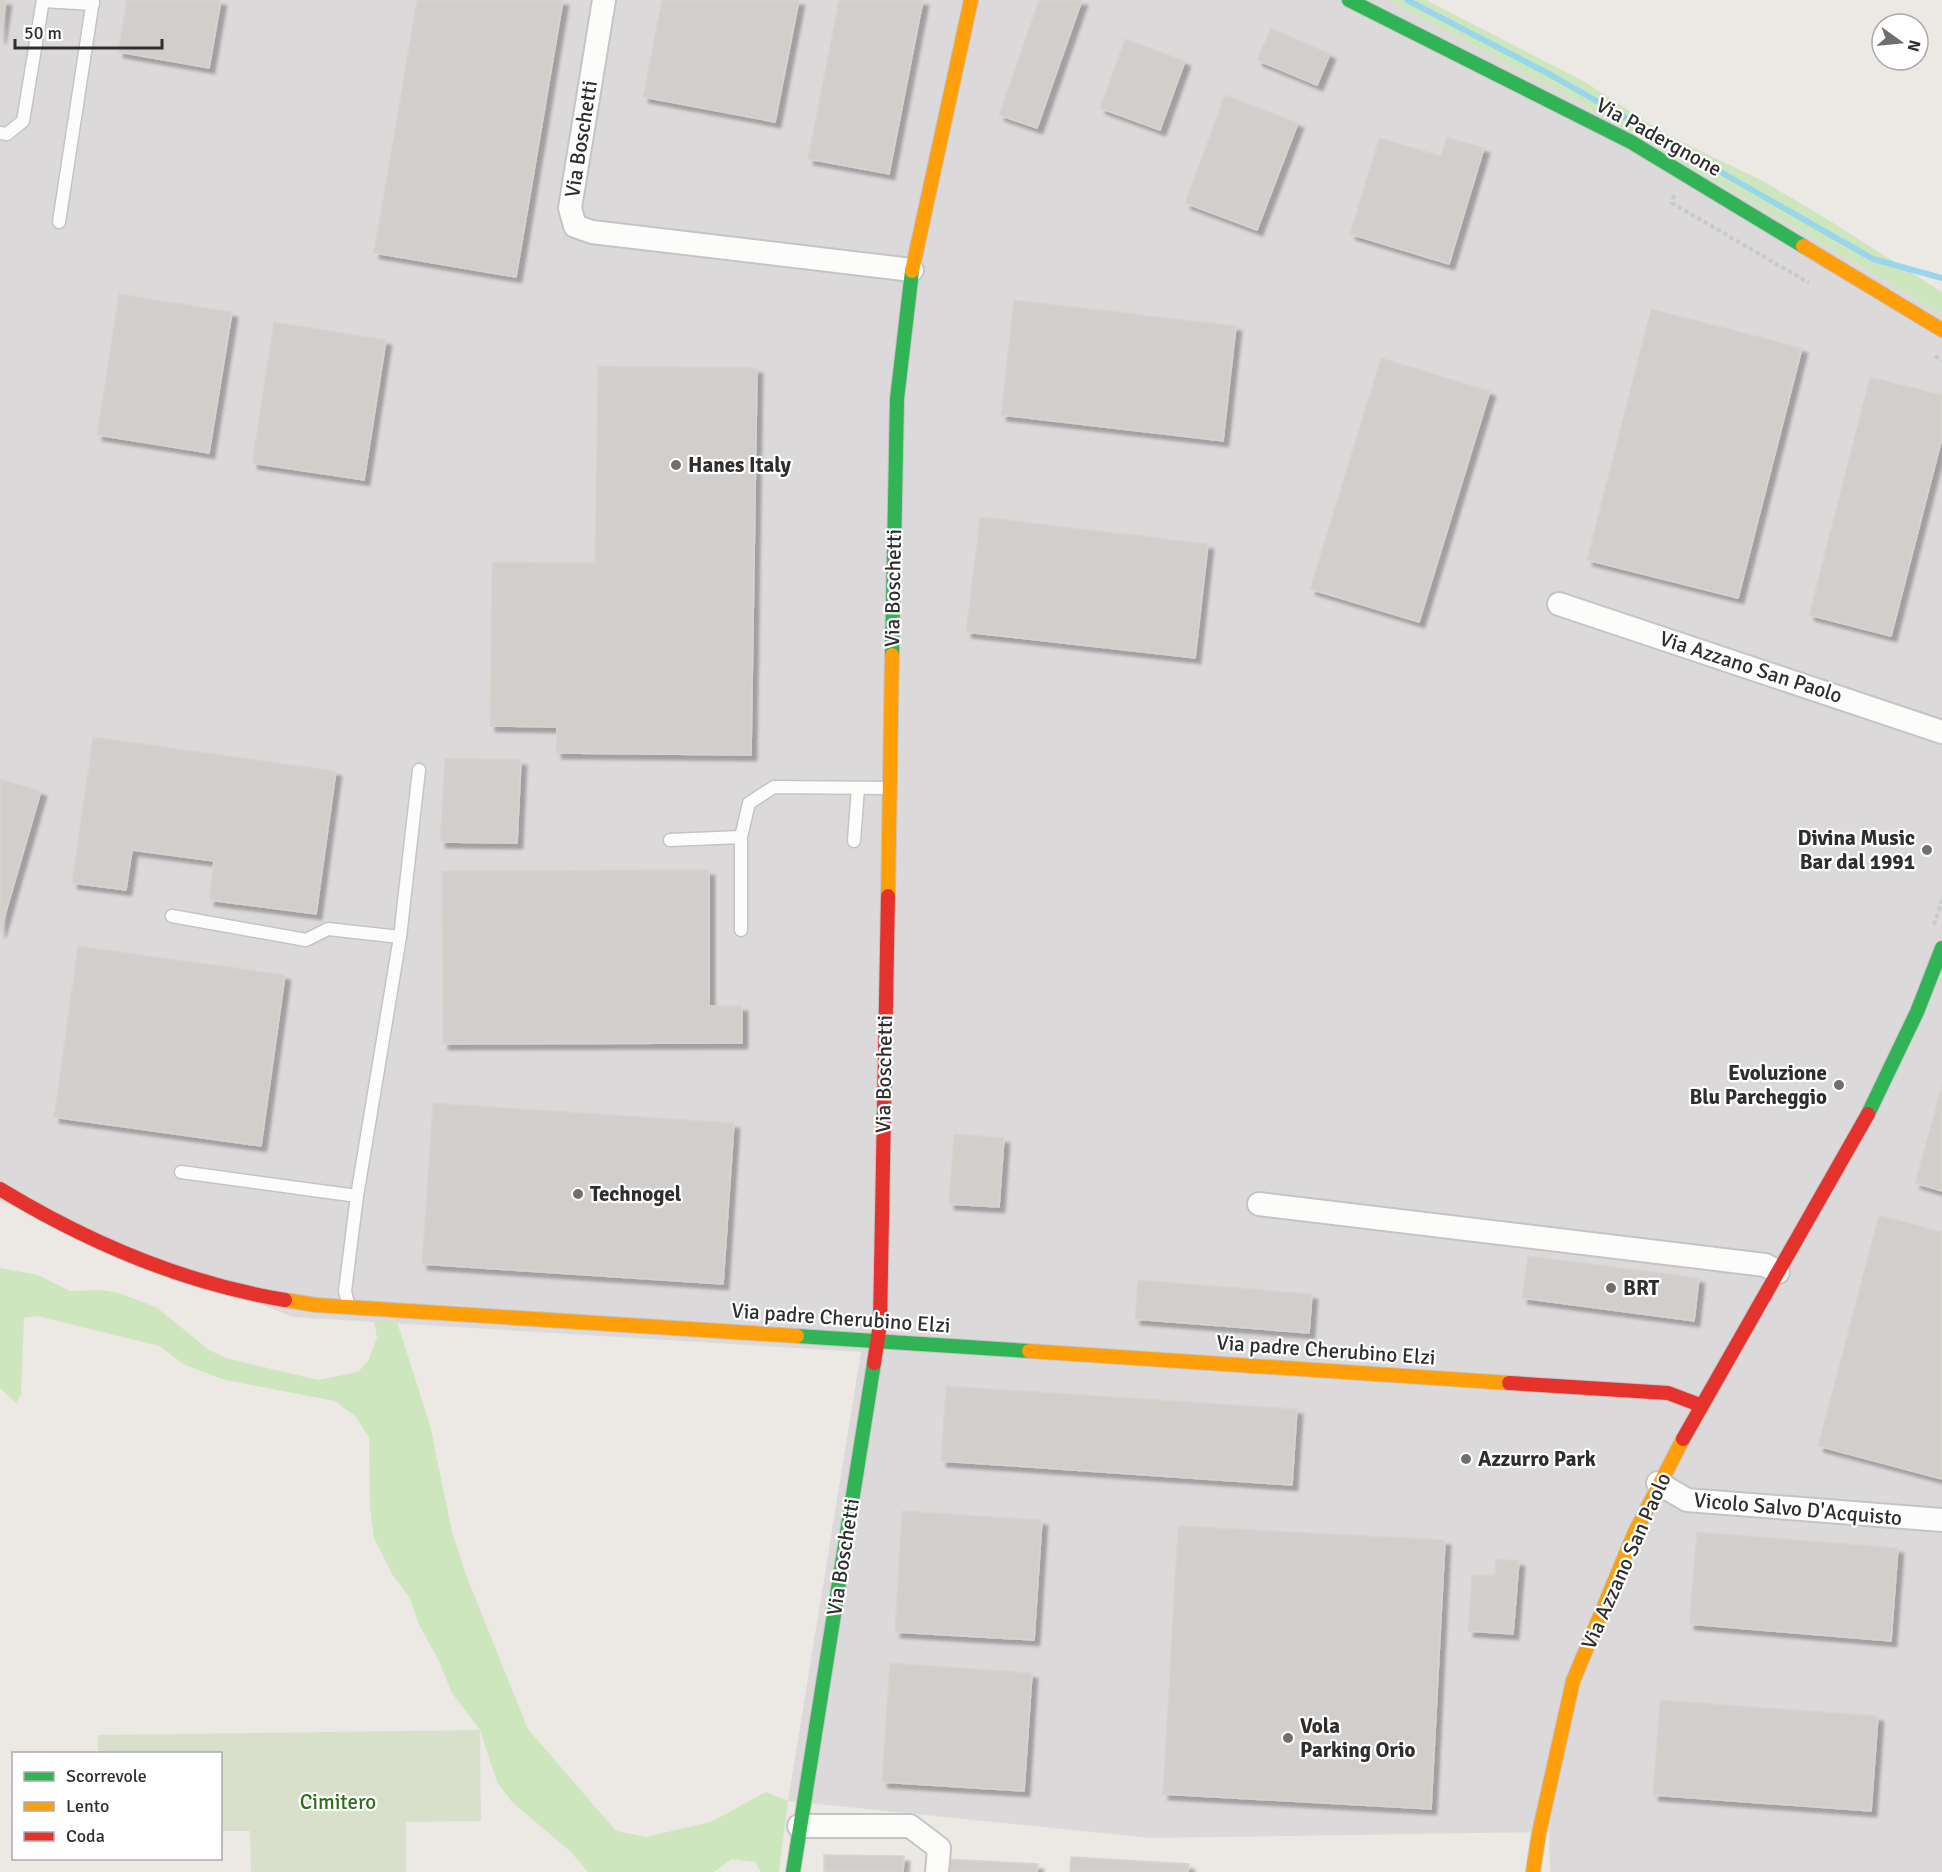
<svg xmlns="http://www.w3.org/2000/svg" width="1942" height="1872" viewBox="0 0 1942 1872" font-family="Signika,sans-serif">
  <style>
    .industrial { fill: #dcd9db }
    .green { fill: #cee6be }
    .cemetery { fill: #d8e0cc }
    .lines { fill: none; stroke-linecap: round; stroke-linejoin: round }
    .stream { stroke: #99d6ec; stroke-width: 6 }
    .building { fill: #d1cecb; stroke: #d7d4d0; stroke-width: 1.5; filter: url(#shadow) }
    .lane-casing { stroke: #c5c4c5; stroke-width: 15 }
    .street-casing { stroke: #c5c4c5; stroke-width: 26 }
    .fast-casing { stroke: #c5c4c5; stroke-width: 16 }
    .slow-casing { stroke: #c5c4c5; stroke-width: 16 }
    .jam-casing { stroke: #c5c4c5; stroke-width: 16 }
    .path { stroke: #c9c9c8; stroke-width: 4; stroke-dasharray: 4.5 3; stroke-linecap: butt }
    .lane { stroke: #fcfcfb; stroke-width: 12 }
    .street { stroke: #fcfcfb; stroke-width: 22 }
    .fast { stroke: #30b455; stroke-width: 14 }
    .slow { stroke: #ff9f0a; stroke-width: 14 }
    .jam { stroke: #e5322d; stroke-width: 14 }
    .poi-dot { fill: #706f6e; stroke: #fff; stroke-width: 2 }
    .labels { text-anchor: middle; stroke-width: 4.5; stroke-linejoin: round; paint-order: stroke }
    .street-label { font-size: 21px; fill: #2e2e2e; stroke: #fff }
    .poi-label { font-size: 21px; font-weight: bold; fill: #2e2e2e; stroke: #fff; text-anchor: start }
    .park-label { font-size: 21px; fill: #2c6e1b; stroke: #fff }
  </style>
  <defs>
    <filter id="shadow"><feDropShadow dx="5.5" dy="5.5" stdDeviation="1.5" flood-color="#0004"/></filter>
  </defs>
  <rect width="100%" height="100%" fill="#ece8e4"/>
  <!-- industrial -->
  <polygon class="industrial" points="0,0 1388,0 1582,104 1942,314 1942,1872 1550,1872 1549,1832 1151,1838 788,1801 861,1352 293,1317 0,1201"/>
  <!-- green -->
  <g class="green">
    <polygon points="1388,0 1426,0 1585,82 1665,134 1763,181 1822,216 1942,292 1942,314 1582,104"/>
    <polygon points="0,1268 38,1275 70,1291 102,1290 119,1293 156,1307 209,1350 226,1358 318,1380 358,1372 368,1361 377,1338 374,1321 397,1322 430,1425 452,1532 466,1575 528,1729 616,1831 646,1837 711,1822 766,1792 788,1801 779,1872 761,1872 755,1862 732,1859 714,1872 588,1872 570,1851 512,1802 497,1782 480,1730 452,1693 439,1661 419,1625 410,1598 392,1574 374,1538 370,1508 369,1437 356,1417 335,1401 225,1380 185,1365 159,1346 38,1316 24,1318 21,1394 16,1403 0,1388"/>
  </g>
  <!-- cemetery -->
  <polygon class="cemetery" points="480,1730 481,1821 406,1822 406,1872 251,1872 250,1831 221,1831 220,1754 98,1753 98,1735"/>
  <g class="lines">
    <!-- stream -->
    <polyline class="stream" points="1407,0 1551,75 1873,259 1942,278"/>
  </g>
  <!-- building -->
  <g class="building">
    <polygon points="0,0 6,0 0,39"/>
    <polygon points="127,0 221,0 209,68 118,52"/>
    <polygon points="417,0 563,0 516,277 374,253"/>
    <polygon points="662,0 799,0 775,122 643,97"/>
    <polygon points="839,0 923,0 889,174 808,159"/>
    <polygon points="1039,0 1082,0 1037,128 999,115"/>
    <polygon points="1271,28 1330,54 1317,85 1257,60"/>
    <polygon points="1125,39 1185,61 1160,130 1100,108"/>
    <polygon points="1225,95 1298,123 1257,230 1185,203"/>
    <polygon points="1447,137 1484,148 1449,264 1350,234 1379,138 1441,156"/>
    <polygon points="119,294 232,312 209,453 97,435"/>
    <polygon points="1014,300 1236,326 1223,441 1001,415"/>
    <polygon points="1651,309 1802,348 1738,598 1587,560"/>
    <polygon points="274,322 386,340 364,480 252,463"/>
    <polygon points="1381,358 1490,391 1419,622 1310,589"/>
    <polygon points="598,366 757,368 751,755 556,753 557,727 490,726 492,562 595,563"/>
    <polygon points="1870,377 1942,395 1942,438 1891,636 1809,615"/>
    <polygon points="980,517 1208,544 1195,658 966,632"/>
    <polygon points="93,737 336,771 316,914 209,900 214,861 132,850 126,890 72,883"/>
    <polygon points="445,758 521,760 517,843 440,842"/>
    <polygon points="0,779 41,791 0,932"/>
    <polygon points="645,870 709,870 709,1006 742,1006 742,1043 443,1044 442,871"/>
    <polygon points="78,946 285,975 261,1146 54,1117"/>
    <polygon points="1942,1086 1942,1191 1915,1183"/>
    <polygon points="433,1103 734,1123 723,1284 422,1264"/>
    <polygon points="954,1134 1004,1138 999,1207 949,1204"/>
    <polygon points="1879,1215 1942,1232 1942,1479 1818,1446"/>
    <polygon points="1528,1256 1699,1278 1694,1321 1522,1298"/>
    <polygon points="1138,1280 1312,1294 1309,1333 1135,1319"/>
    <polygon points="946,1386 1297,1409 1292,1485 941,1461"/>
    <polygon points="902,1511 1042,1520 1034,1640 895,1632"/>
    <polygon points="1178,1526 1445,1540 1431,1809 1163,1794"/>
    <polygon points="1697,1532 1898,1548 1891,1641 1689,1624"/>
    <polygon points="1496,1559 1519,1561 1513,1634 1468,1631 1472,1575 1495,1576"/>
    <polygon points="890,1663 1032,1673 1024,1791 882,1782"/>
    <polygon points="1660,1700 1878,1716 1871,1811 1653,1795"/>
    <polygon points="824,1855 904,1856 903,1872 824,1872"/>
    <polygon points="1071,1857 1189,1864 1188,1872 1070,1872"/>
    <polygon points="944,1859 1038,1864 1037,1872 943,1872"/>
  </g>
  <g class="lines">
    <!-- lane casing -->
    <g class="lane-casing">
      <g id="lane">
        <polyline points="43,1 93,4"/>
        <polyline points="0,133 7,134 23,121 43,0"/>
        <polyline points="59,222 93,0"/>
        <polyline points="670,840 741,837"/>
        <polyline points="854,841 858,788"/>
        <polyline points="172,916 306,940 328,929 400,937"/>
        <polyline points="741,930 741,837 749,803 774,787 888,788"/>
        <polyline points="181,1172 357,1196"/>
        <polyline points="348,1304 345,1291 357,1196 400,937 419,770"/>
      </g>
    </g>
    <!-- street casing -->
    <g class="street-casing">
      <g id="street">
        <polyline points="604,0 570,208 575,226 592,232 912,270"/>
        <polyline points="1559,604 1942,732"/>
        <polyline points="1259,1204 1765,1265 1778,1272"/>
        <polyline points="1658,1483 1687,1500 1942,1520"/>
        <polyline points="799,1826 910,1826 939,1848 937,1872"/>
      </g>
    </g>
    <!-- fast casing -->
    <g class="fast-casing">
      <g id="fast">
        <polyline points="1349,0 1631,142 1803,246"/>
        <polyline points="892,655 897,399 912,271"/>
        <polyline points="1868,1114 1917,1012 1942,948"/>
        <polyline points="797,1336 1029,1351"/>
        <polyline points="793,1872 874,1363"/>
      </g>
    </g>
    <!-- slow casing -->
    <g class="slow-casing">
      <g id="slow">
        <polyline points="1803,246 1942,330"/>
        <polyline points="912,271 971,0"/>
        <polyline points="888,896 892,655"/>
        <polyline points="285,1300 316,1305 797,1336"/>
        <polyline points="1029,1351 1509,1383"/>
        <polyline points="1533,1872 1539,1833 1573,1681 1635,1532 1683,1439"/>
      </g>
    </g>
    <!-- jam casing -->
    <g class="jam-casing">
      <g id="jam">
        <path d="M 0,1189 C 89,1243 182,1283 285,1300"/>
        <polyline points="874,1363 880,1324 888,896"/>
        <polyline points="1509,1383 1668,1393 1700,1405"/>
        <polyline points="1683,1439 1868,1114"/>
      </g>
    </g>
    <!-- path -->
    <g class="path">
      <polyline points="1674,195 1672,203 1809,283"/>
      <polyline points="1935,356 1942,360"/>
      <polyline points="1934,925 1942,900"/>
    </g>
    <!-- lane -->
    <use href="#lane" class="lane"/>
    <!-- street -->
    <use href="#street" class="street"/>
    <!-- fast -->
    <use href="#fast" class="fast"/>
    <!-- slow -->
    <use href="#slow" class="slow"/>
    <!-- jam -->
    <use href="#jam" class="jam"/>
  </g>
  <!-- markers -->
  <g class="poi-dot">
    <circle cx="676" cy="465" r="6"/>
    <circle cx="1927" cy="850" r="6"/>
    <circle cx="1839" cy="1085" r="6"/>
    <circle cx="578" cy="1194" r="6"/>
    <circle cx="1611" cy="1288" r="6"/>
    <circle cx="1466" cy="1459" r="6"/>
    <circle cx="1288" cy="1738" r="6"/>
  </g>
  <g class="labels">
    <!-- street labels -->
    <g class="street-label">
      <text transform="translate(1659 137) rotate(29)" y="7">Via Padergnone</text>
      <text transform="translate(581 139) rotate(-81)" y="7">Via Boschetti</text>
      <text transform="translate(893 588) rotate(-89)" y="7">Via Boschetti</text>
      <text transform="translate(1751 667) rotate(18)" y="7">Via Azzano San Paolo</text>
      <text transform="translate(884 1074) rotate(-89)" y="7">Via Boschetti</text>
      <text transform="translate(841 1318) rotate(4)" y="7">Via padre Cherubino Elzi</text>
      <text transform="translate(1326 1350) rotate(4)" y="7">Via padre Cherubino Elzi</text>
      <text transform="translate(1798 1509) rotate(5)" y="7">Vicolo Salvo D'Acquisto</text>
      <text transform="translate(843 1557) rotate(-81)" y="7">Via Boschetti</text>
      <text transform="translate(1626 1561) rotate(-66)" y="7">Via Azzano San Paolo</text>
    </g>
    <!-- poi labels -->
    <g class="poi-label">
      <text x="688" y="472">Hanes Italy</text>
      <text x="1915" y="845" text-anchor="end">Divina Music<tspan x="1915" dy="24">Bar dal 1991</tspan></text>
      <text x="1827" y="1080" text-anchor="end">Evoluzione<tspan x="1827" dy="24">Blu Parcheggio</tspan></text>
      <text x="590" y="1201">Technogel</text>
      <text x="1623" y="1295">BRT</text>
      <text x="1478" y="1466">Azzurro Park</text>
      <text x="1300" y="1733">Vola<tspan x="1300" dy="24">Parking Orio</tspan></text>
    </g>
    <!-- park labels -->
    <g class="park-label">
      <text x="338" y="1809">Cimitero</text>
    </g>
  </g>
  <!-- legend -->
  <rect x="12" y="1752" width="210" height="108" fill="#ffffff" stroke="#ababab" stroke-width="1.5"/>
  <rect x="24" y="1772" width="30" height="9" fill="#30b455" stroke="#ababab" stroke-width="1.5"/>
  <text x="66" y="1782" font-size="18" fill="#2e2e2e">Scorrevole</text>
  <rect x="24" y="1802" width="30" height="9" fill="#ff9f0a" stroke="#ababab" stroke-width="1.5"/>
  <text x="66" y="1812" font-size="18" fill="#2e2e2e">Lento</text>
  <rect x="24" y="1832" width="30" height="9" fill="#e5322d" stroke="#ababab" stroke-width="1.5"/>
  <text x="66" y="1842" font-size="18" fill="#2e2e2e">Coda</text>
  <!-- north arrow -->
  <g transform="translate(1900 42) rotate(105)"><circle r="28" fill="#ffffff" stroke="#ababab" stroke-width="1.5"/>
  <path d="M0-4.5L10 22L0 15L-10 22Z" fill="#706f6e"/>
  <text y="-9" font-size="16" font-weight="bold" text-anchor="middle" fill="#2e2e2e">N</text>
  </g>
  <!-- scale -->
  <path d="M15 39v9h147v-9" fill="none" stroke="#2e2e2e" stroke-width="3"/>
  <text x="24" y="39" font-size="18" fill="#2e2e2e" stroke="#ffffff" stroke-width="4.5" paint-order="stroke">50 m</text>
</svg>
